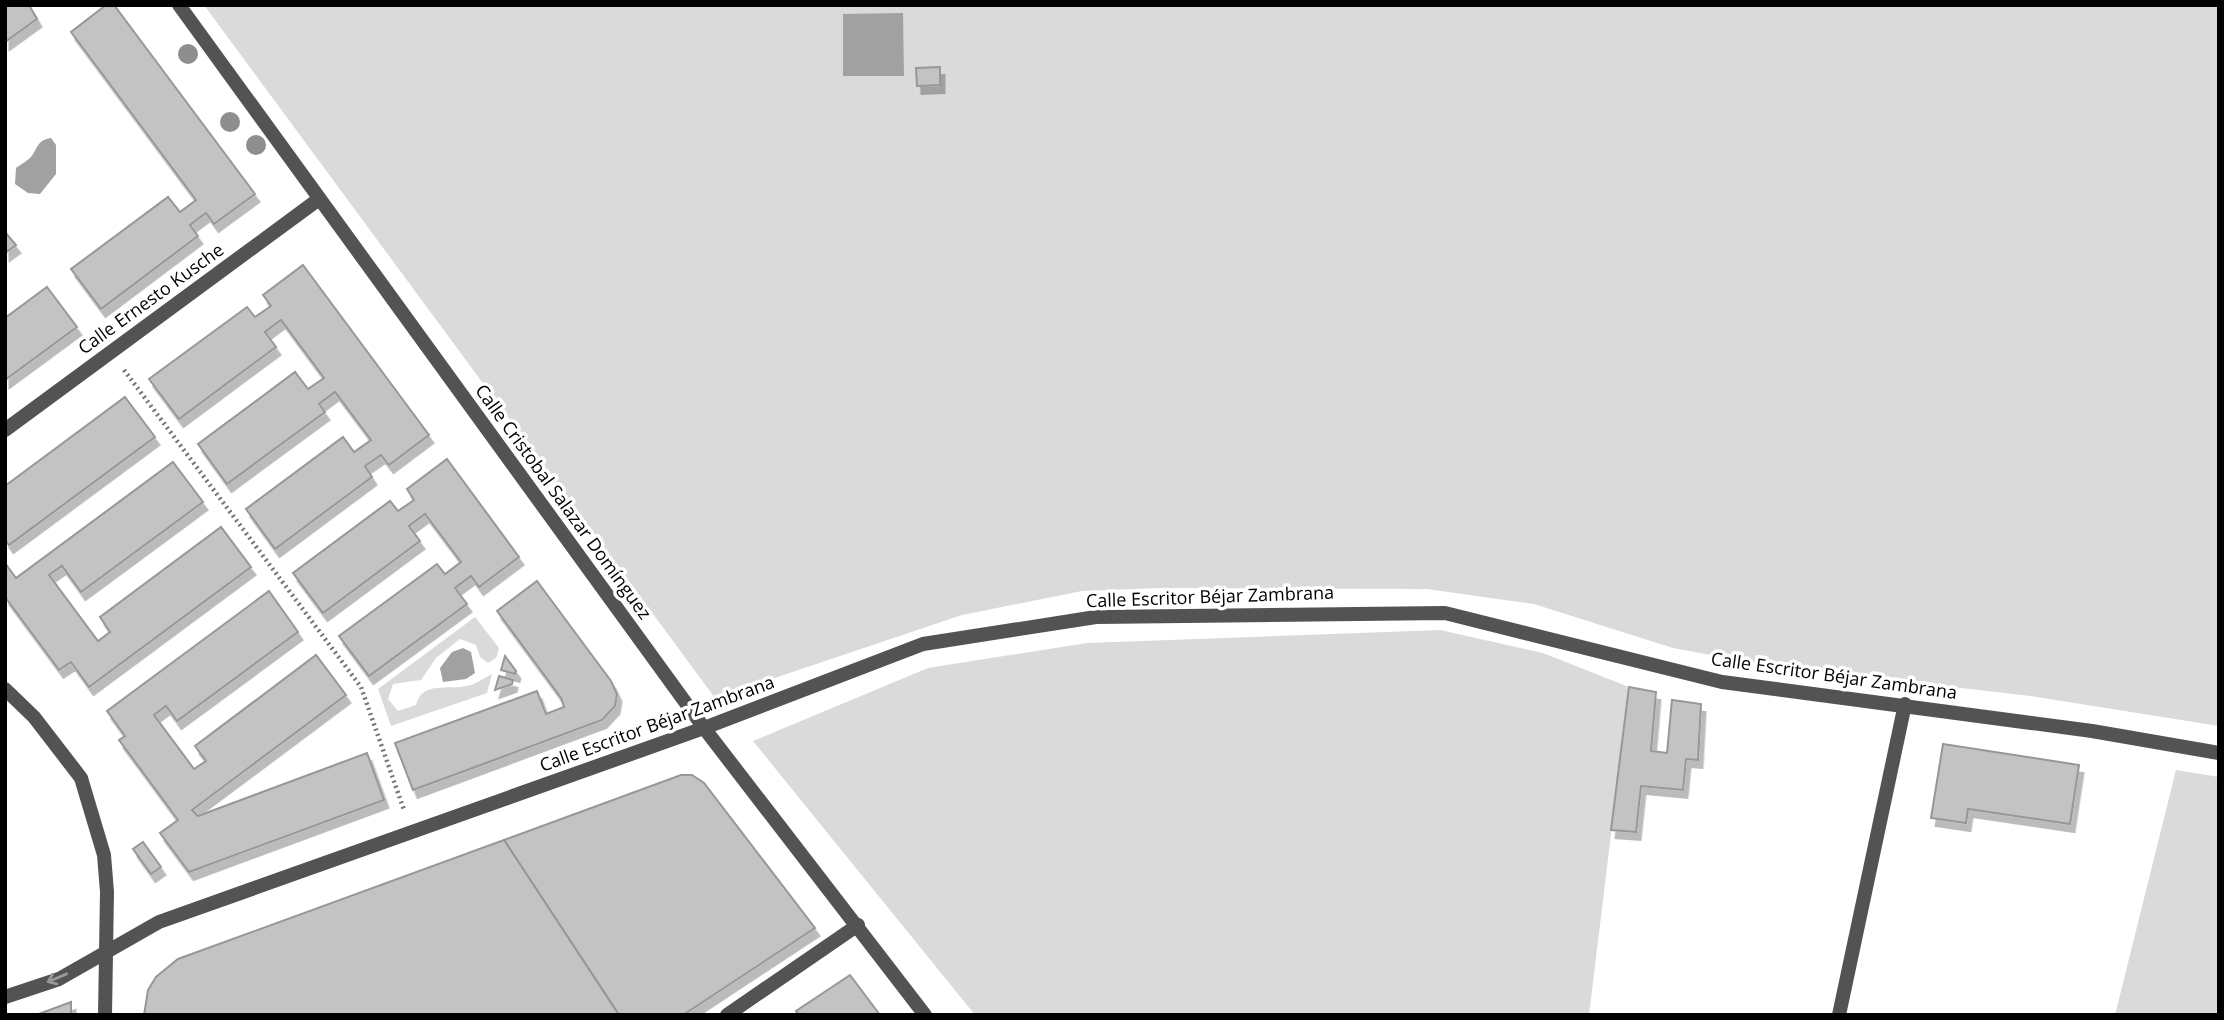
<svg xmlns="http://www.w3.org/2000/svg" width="2224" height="1020" viewBox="0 0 2224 1020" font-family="'Open Sans',sans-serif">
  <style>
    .green { fill: #dadada; fill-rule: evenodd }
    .water { fill: #a1a1a1 }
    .building { fill: #c3c3c3; stroke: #979797; stroke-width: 2; filter: url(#shadow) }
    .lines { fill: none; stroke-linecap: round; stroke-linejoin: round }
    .path { stroke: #757575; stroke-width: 4.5; stroke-dasharray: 2 3.5; stroke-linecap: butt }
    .service { stroke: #535353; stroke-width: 14 }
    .minor { stroke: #535353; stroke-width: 14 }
    .tree { fill: #8e8e8e }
    .oneway { stroke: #989898 }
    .labels { text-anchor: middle; stroke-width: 7; stroke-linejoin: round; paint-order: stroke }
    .street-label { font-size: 18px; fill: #000; stroke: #fff }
  </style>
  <defs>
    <filter id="shadow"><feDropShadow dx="4.5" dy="8" stdDeviation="0" flood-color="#0004"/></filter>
  </defs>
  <rect width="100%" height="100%" fill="#fff"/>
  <!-- green -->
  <g class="green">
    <path d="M 204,5 L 2219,5 L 2219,726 L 2031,696 L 1776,667 L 1673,648 L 1534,604 L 1427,589 L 1160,588 L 1082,591 L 962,615 L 715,698 ZM 939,67 L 940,85 L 917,85 L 916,68 Z"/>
    <path d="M 475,617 L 499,648 L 496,658 L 488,663 L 480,657 L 476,645 L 460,639 L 436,658 L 421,680 L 393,684 L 388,699 L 398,711 L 416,705 C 422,681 447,690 467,686 C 475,685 484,678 492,674 L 487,693 L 391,726 L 378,689 Z"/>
    <polygon points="1440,630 1543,653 1629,687 1589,1015 975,1015 753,741 928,668 1087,643"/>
    <polygon points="2176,770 2219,777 2219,1015 2115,1015"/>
  </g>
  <!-- water -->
  <g class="water">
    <polygon points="903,13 904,76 843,76 843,14"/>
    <path d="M 51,138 L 56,145 L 56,174 L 40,194 L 28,193 L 15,184 L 16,168 C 20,165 27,161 31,157 C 38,148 37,140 51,138 Z"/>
    <polygon points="463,648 471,652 475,673 466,679 443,682 440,668 452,652"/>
  </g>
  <!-- building -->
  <g class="building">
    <polygon points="5,5 29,5 37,19 5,42"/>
    <polygon points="106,5 114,5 255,194 214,224 206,213 190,225 198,236 101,309 71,269 168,197 180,212 196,200 71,32"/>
    <polygon points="940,67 940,85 917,86 916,68"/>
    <polygon points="5,232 16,245 5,253"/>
    <polygon points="303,265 429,435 389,465 381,455 365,466 372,477 275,549 246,509 343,437 354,452 371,440 335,392 319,404 325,412 227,484 198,444 295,372 308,389 324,378 281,320 265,332 276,347 179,419 149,379 247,307 255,317 271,306 263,295"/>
    <polygon points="47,287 77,327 5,380 5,318"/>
    <polygon points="125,397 155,437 9,545 5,540 5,486"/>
    <polygon points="447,459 519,557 479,587 471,576 455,588 467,604 369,676 339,636 437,564 445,574 461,562 425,514 409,526 420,541 323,613 293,573 390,501 398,511 414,500 407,489"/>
    <polygon points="173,462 203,502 81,592 62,566 49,575 98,641 110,632 100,617 221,527 251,567 89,687 71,662 59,670 5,597 5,563 16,578"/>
    <polygon points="537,581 611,681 617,694 615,706 602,720 413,790 395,743 537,691 546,714 564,707 561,698 497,611"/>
    <polygon points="269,591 298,632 177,721 166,706 154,715 194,769 206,761 195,746 316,655 346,695 192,810 198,816 367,753 384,800 189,872 160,833 178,820 119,740 125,736 107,711"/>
    <polygon points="505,656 516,671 515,674 501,670"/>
    <polygon points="499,676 513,680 512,684 495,690"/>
    <polygon points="1629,687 1656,692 1651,751 1667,753 1672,700 1701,704 1698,760 1686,759 1683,790 1641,786 1636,832 1611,830"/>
    <polygon points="1943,744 2079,765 2070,824 1968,809 1966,823 1931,818"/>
    <polygon points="681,775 692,775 704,783 815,928 683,1015 619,1015 504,840"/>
    <polygon points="504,840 619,1015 144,1015 148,990 156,977 178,959"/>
    <polygon points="143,842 161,867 151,874 133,849"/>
    <polygon points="850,975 880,1015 799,1015 796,1011"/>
    <polygon points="71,1002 71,1015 36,1015"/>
  </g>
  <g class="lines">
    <!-- path -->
    <polyline class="path" points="124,370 361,687 404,810"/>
    <!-- service -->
    <polyline class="service" points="1839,1015 1905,704"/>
    <!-- minor -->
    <g class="minor">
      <polyline points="179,5 704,728 925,1015"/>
      <polyline points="5,430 319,199"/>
      <polyline points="5,689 34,717 81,778 104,855 107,892 105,1015"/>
      <polyline points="5,997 59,979 159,922 704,728 923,644 1096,617 1445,613 1722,682 2092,731 2219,753"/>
      <polyline points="727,1015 858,925"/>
    </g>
  </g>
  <!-- trees -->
  <g class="tree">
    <circle cx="188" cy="54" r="10"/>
    <circle cx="230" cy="122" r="10"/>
    <circle cx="256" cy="145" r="10"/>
  </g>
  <!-- one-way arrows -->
  <defs><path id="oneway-shaft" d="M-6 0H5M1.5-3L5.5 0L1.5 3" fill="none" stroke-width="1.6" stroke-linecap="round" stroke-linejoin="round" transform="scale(1.75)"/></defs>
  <use class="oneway" href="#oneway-shaft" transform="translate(57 978) rotate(157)"/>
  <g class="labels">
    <!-- street labels -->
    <g class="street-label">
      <text transform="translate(151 299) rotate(-36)" y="6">Calle Ernesto Kusche</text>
      <text transform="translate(563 502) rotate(54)" y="6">Calle Cristobal Salazar Domínguez</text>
      <text transform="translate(1210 597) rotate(-2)" y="6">Calle Escritor Béjar Zambrana</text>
      <text transform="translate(1834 676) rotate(8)" y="6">Calle Escritor Béjar Zambrana</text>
      <text transform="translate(657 724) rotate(-20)" y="6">Calle Escritor Béjar Zambrana</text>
    </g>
  </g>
  <!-- border -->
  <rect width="2224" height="1020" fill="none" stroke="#000000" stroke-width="14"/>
</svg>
